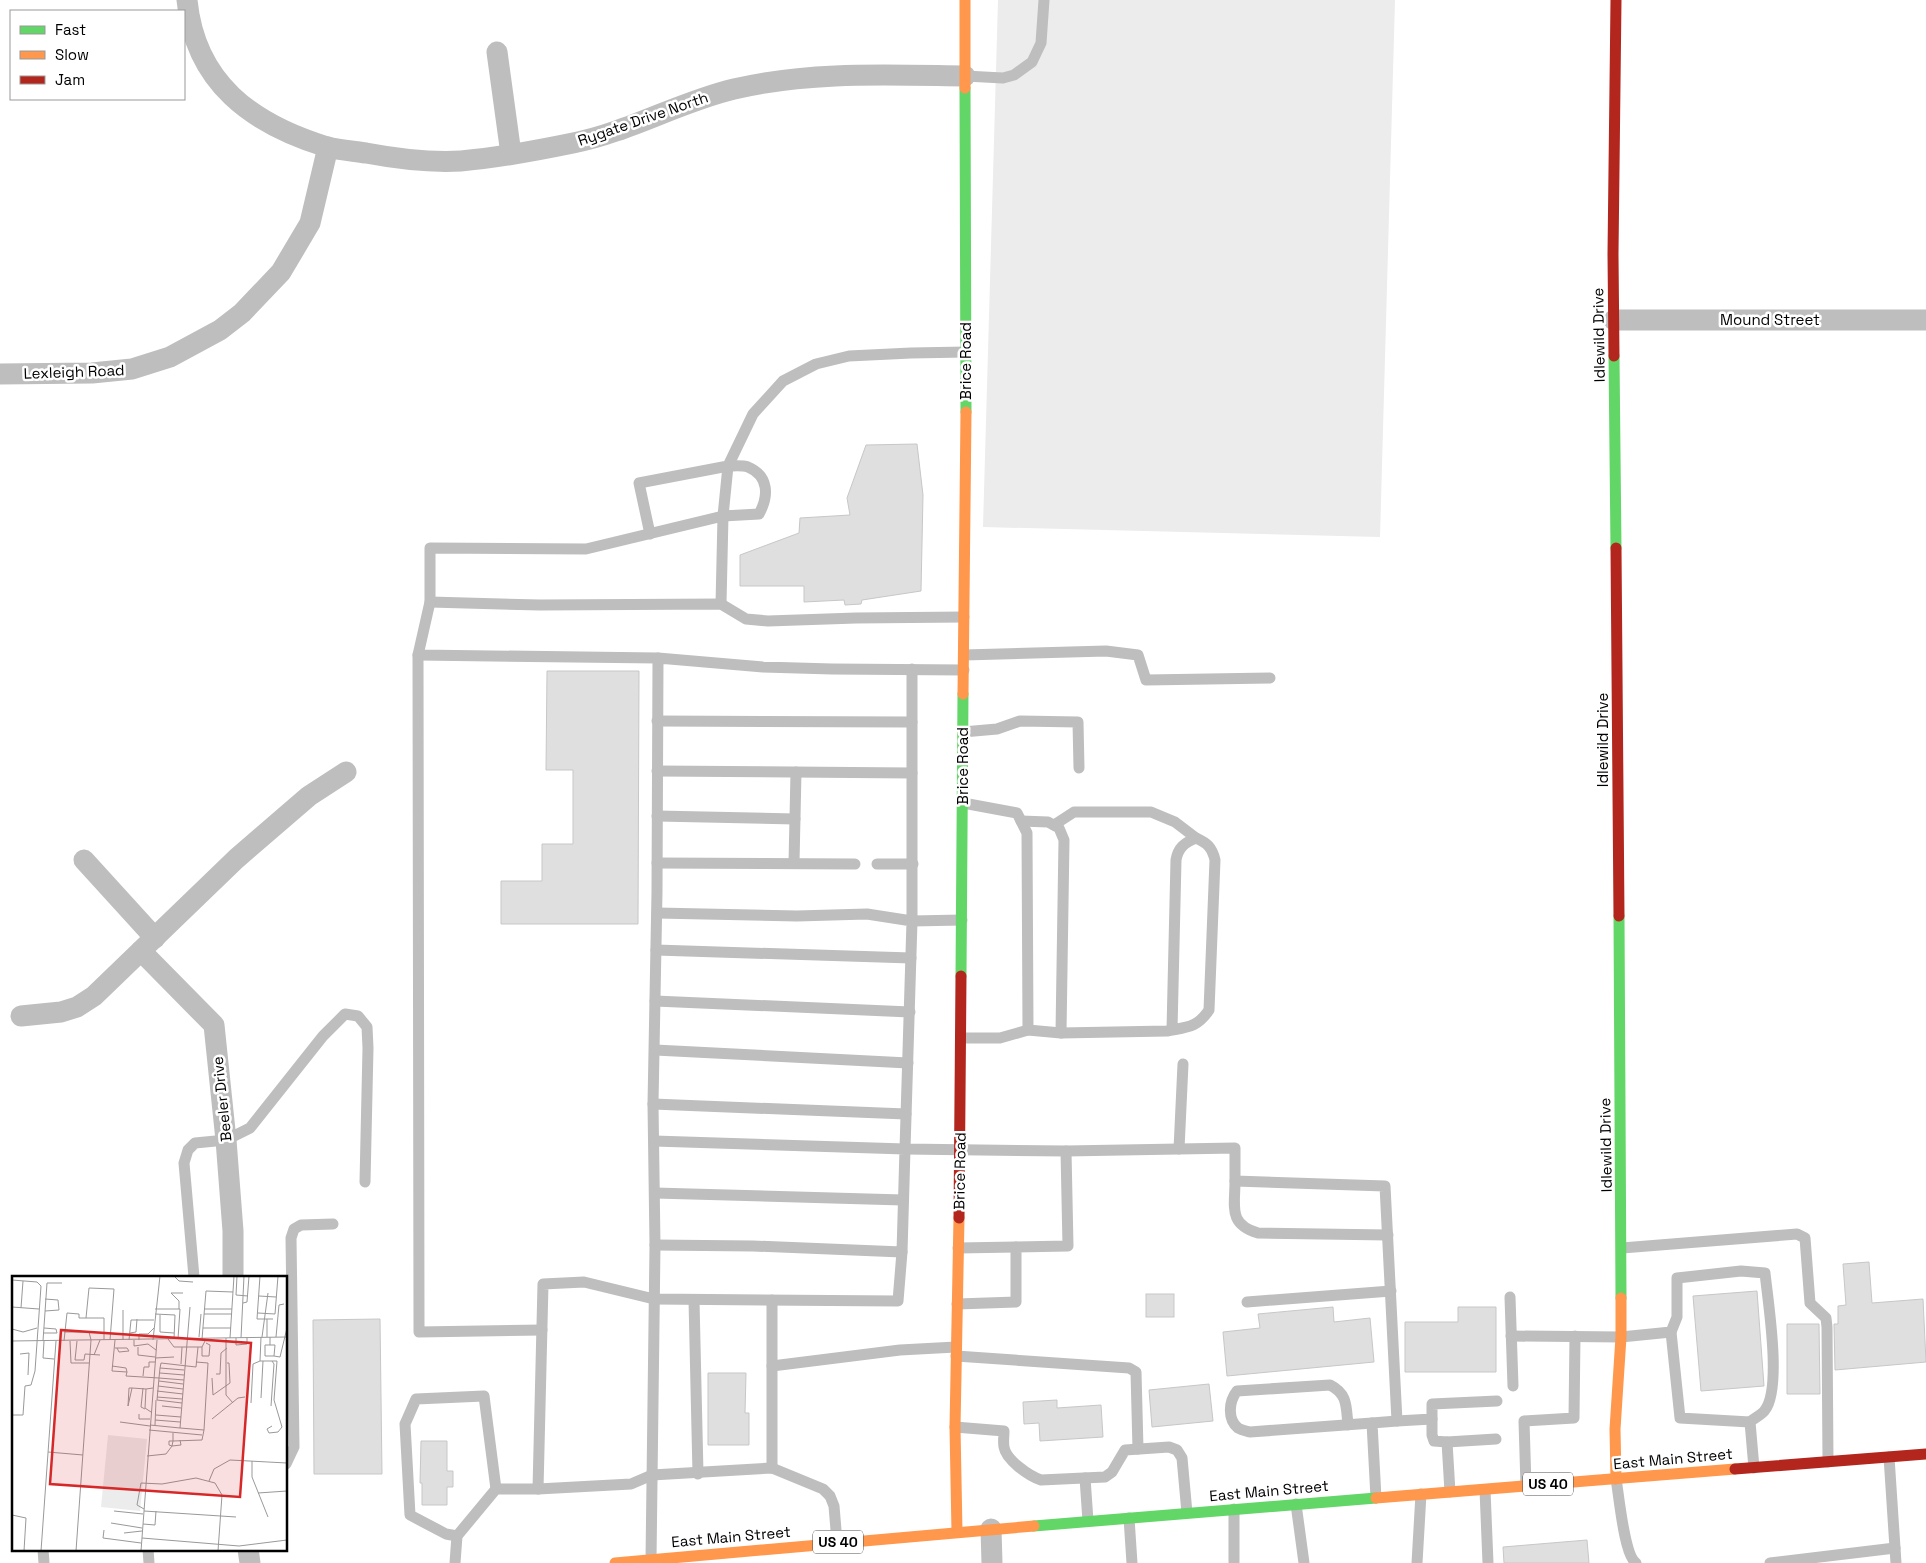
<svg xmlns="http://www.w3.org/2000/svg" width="1926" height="1563" viewBox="0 0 1926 1563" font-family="'Space Grotesk',sans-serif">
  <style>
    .green { fill: #ececec }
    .building { fill: #dfdfdf; stroke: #c7c7c7 }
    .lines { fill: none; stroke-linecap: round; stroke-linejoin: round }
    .lane { stroke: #bebebe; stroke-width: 11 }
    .street { stroke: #bebebe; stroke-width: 21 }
    .fast { stroke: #63d668; stroke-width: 11 }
    .slow { stroke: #ff974d; stroke-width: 11 }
    .jam { stroke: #b3261e; stroke-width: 11 }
    .labels { text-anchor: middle; stroke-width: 5; stroke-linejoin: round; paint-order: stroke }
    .shield { fill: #fff; stroke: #4c4c4c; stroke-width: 1 }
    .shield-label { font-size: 14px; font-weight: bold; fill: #000 }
    .street-label { font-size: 15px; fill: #000; stroke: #fff }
    .inset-road { fill: none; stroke: #999; stroke-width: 1 }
    .view { fill: #d62828; fill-opacity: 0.15; stroke: #d62828; stroke-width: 2.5 }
    .inset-edge { fill: none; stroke: #000; stroke-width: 2.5 }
  </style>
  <rect width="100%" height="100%" fill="#fff"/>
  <!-- green -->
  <polygon class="green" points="998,0 1395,0 1380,537 983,527"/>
  <!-- building -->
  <g class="building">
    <polygon points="917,444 923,495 921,591 862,600 861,604 845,605 844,600 804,602 804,586 740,586 740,555 799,533 800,518 850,515 847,498 866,445"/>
    <polygon points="547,671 639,671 638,924 501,924 501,881 542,881 542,844 573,844 573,770 546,770"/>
    <polygon points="1869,1262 1872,1303 1923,1299 1926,1362 1835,1370 1834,1324 1838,1324 1838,1306 1846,1305 1843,1264"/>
    <polygon points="1757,1291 1764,1386 1701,1391 1693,1296"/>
    <rect x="1146" y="1294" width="28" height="23"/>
    <polygon points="1333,1307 1334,1322 1370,1318 1374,1362 1227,1376 1223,1332 1260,1328 1258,1314"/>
    <polygon points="1458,1307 1496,1307 1496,1372 1405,1372 1405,1322 1458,1322"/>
    <polygon points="380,1319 382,1474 314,1474 313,1320"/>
    <polygon points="1787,1324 1819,1324 1820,1394 1787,1394"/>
    <polygon points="708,1373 746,1373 745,1413 749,1413 749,1445 708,1445"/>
    <polygon points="1209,1384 1213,1421 1152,1427 1149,1390"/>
    <polygon points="1057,1400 1057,1408 1101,1405 1103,1437 1040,1441 1039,1423 1024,1424 1023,1402"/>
    <polygon points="421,1441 447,1441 447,1471 453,1471 453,1487 447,1487 447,1505 422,1505 422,1483 420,1483"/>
    <polygon points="1587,1540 1589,1563 1504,1563 1503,1547"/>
  </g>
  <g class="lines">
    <!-- lane -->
    <g class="lane">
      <polyline points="965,76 1003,78 1014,75 1032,62 1041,43 1044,0"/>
      <path d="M 728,466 C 734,466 742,465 748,467 C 769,476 769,496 759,514 L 723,516 Z"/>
      <polyline points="650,534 639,483 728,466 753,414 783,381 816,364 849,356 911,353 966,352"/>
      <polyline points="430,602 540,605 721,604 746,619 768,621 856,618 964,617"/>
      <polyline points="418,655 419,1332 542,1330"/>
      <polyline points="964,655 1106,651 1138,655 1146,680 1270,678"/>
      <polyline points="658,658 418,655 430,602 430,548 586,549 723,516 721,604"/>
      <polyline points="912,669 912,921 962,920"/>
      <polyline points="657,721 912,722"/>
      <polyline points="963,732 997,729 1020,721 1078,722 1079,768"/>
      <polyline points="657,771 912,773"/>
      <polyline points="657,816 795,819"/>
      <polyline points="1021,821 1048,822 1059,828 1064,840 1061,1033"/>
      <polyline points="1054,825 1074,812 1151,812 1175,822 1196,838"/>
      <polyline points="657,863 855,864"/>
      <polyline points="794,863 796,772"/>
      <polyline points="877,864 913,864"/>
      <polyline points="657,913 797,916 867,914 912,921 905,1149 1066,1151 1235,1148 1235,1181 1385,1186 1397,1421 1372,1423 1376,1498"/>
      <polyline points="656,950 911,958"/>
      <polyline points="655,1001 910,1012"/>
      <path d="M 1028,1030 L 1061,1033 L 1167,1031 C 1187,1027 1197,1028 1209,1010 L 1215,860 C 1212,847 1207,843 1196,838 C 1184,843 1178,848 1176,860 L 1172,1030"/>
      <polyline points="961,1038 1000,1038 1028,1030 1027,833 1017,813 963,803"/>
      <polyline points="655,1050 908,1063"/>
      <polyline points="653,1104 906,1114"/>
      <polyline points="654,1141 905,1149 902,1252 753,1246 655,1245"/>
      <polyline points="1179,1149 1183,1064"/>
      <path d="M 1235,1181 C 1235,1207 1228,1224 1258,1233 L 1388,1235"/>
      <polyline points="655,1193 903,1200"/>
      <polyline points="958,1248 1016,1247"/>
      <polyline points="1622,1248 1797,1234 1805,1238 1810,1303 1826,1318 1827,1327 1828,1462"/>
      <polyline points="194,1277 184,1163 188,1150 195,1143 226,1140 250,1128 323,1036 345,1014 358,1016 367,1027 368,1048 365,1182"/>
      <polyline points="1510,1297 1513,1386"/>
      <polyline points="694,1300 698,1474"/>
      <polyline points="1247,1302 1391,1291"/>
      <polyline points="957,1304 1016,1302 1016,1247 1068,1246 1066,1151"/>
      <polyline points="1671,1332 1680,1418 1750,1422"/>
      <path d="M 1511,1336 L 1621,1337 L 1671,1332 L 1677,1317 L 1677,1278 L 1741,1271 L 1765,1273 C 1768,1302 1782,1388 1765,1410 C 1762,1415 1754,1418 1750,1422 L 1754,1468"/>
      <polyline points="956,1356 1129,1368 1136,1372 1138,1449"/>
      <polyline points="772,1366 900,1350 956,1347"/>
      <polyline points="1432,1419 1432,1435 1434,1441 1447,1442 1450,1492"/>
      <polyline points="1397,1421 1432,1419 1432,1404 1497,1401"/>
      <path d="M 1348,1425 C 1346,1407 1348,1394 1330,1385 L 1237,1391 C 1229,1401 1227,1419 1238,1428 C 1241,1430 1246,1431 1250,1432 L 1372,1423"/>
      <path d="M 955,1427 L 1004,1431 C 1004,1436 1003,1442 1004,1447 C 1006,1460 1029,1476 1041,1480 L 1105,1477 L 1112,1472 L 1125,1450 L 1169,1447 L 1177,1450 L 1182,1458 L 1187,1513"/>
      <polyline points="1447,1442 1496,1439"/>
      <polyline points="1889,1457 1896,1563"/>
      <polyline points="286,1464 294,1447 291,1238 294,1229 301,1225 333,1224"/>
      <polyline points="772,1468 772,1300"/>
      <polyline points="1085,1478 1088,1521"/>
      <path d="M 1616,1479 C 1619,1495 1624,1555 1636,1563"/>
      <polyline points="1526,1486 1524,1421 1574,1418 1575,1336"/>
      <polyline points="538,1489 543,1284 584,1282 654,1299 898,1301 902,1252"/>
      <polyline points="1485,1490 1488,1563"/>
      <polyline points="1296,1504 1304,1563"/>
      <polyline points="1129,1518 1132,1563"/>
      <polyline points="457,1536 446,1534 410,1515 405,1424 416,1399 484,1396 496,1489"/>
      <polyline points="43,1549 44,1563"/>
      <polyline points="148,1549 149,1563"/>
      <polyline points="651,1560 655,1245 653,1104 657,892 658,658 763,667 832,669 964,670"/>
      <polyline points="455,1563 457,1536 496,1489 538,1489 631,1484 652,1475 772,1468 823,1489 830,1496 834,1506 837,1542"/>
      <polyline points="1234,1563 1234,1509"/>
      <polyline points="1417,1563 1421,1494"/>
      <polyline points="1770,1563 1895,1548"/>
    </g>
    <!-- street -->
    <g class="street">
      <path d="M 187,0 C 195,83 252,124 327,147 C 340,150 353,151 366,153 C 398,159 429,163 461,161 C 497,158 539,150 573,143 C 629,132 679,102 734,89 C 810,71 888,75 965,76"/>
      <polyline points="497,52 511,154"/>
      <polyline points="1614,320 1926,320"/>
      <polyline points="0,374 92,373 132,369 170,357 220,330 242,313 281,272 310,223 328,147"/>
      <polyline points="84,860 155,938"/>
      <polyline points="141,951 214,1025 226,1140 233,1231 233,1277"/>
      <polyline points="21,1016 61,1012 77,1007 94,996 236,859 309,796 346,772"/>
      <polyline points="991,1529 992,1563"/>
      <polyline points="248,1549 250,1563"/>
    </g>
    <!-- fast -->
    <g class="fast">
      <polyline points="965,88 966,412"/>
      <polyline points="1614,356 1616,548"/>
      <polyline points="1619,916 1621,1298"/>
      <polyline points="961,976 963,694"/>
      <polyline points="1034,1526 1376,1498"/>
    </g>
    <!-- slow -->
    <g class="slow">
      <polyline points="965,0 965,88"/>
      <polyline points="963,694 966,412"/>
      <polyline points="1616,1479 1615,1429 1621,1337 1621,1298"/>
      <polyline points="1376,1498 1735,1469"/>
      <polyline points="957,1532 955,1427 959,1218"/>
      <polyline points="615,1563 1034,1526"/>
    </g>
    <!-- jam -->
    <g class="jam">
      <polyline points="1614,356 1613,254 1616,0"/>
      <polyline points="1616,548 1619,916"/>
      <polyline points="959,1218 961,976"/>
      <polyline points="1735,1469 1926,1454"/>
    </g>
  </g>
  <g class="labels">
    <!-- shield labels -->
    <g class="shield">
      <rect x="1523" y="1472.5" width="50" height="23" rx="4"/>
      <rect x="813" y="1530.5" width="50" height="23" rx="4"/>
    </g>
    <g class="shield-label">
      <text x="1548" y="1489">US 40</text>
      <text x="838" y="1547">US 40</text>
    </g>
    <!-- street labels -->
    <g class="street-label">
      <text transform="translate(643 119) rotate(-19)" y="5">Rygate Drive North</text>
      <text x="1770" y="325">Mound Street</text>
      <text transform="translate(1599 335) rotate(-91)" y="5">Idlewild Drive</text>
      <text transform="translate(966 361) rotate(-90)" y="5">Brice Road</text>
      <text transform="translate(74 372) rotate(-2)" y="5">Lexleigh Road</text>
      <text transform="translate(1603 740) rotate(-90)" y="5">Idlewild Drive</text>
      <text transform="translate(963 766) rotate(-90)" y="5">Brice Road</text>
      <text transform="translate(222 1099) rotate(-96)" y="5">Beeler Drive</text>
      <text transform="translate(1606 1145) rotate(-91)" y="5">Idlewild Drive</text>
      <text transform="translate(960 1171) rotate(-89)" y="5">Brice Road</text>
      <text transform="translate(1673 1459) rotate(-5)" y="5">East Main Street</text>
      <text transform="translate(1269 1491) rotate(-5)" y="5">East Main Street</text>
      <text transform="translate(731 1537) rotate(-5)" y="5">East Main Street</text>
    </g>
  </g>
  <!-- overview -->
  <g transform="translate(12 1276)">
    <rect width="275" height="275" fill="#fff"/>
    <path d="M 96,159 L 135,163 L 128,235 L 89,231 Z" fill="#ececec"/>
    <path class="inset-road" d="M 162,0 L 167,5 L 181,6M 225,0 L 224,19 L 236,20M 248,0 L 245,43 L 255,43M 0,4 L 25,6 L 29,10 L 23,95 L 19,109 L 13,110 L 11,139 L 0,139M 247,20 L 264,21M 231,27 L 235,26 L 237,0M 0,31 L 27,33M 9,32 L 11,5M 143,33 L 168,33 L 166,63M 167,33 L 167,25 L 159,17 L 171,17M 192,33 L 220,33M 33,35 L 47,34 L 46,24 L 33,23M 246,37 L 263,38 L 266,0M 143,38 L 163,39 L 162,63M 192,38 L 220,38M 148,39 L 148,56 L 162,57M 74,42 L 77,12 L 102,13 L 98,64M 191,52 L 219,52M 0,53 L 11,56 L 25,52M 52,56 L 77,56 L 79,64 L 64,275M 31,57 L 45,57 L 44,53 L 32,52M 118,57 L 124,56 L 125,43M 187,61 L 189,38M 249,61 L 248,85 L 260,85 L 262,88 L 259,130M 250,61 L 256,17M 255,61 L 255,43 L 261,43M 264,61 L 267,29 L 272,28M 214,62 L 214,119 L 221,127M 218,62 L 222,0M 224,62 L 224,69 L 235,68 L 235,62M 229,62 L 232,0M 156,63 L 162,71 L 190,71 L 194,63M 190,63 L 194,15 L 221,16M 103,64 L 100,95 L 115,96 L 114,100 L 147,102 L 145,124 L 170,127M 111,64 L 111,34M 117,64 L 119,44 L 142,44M 122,64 L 122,70 L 136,68 L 144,74M 127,64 L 127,58 L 136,58 L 142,52M 141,64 L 148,0M 0,65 L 275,61M 31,65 L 35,7 L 50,7M 32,65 L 31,82 L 42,83M 52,65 L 55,37 L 67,38 L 67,42 L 92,42 L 92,64M 58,65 L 59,87 L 77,87M 65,65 L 63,84 L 72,84 L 73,78 L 88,79M 258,69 L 253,69 L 253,80 L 262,80 L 263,69 L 258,69 L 258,61M 126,71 L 126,79 L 143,81M 190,71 L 190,80 L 197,80 L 198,69 L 194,67M 103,72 L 115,72 L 117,75 L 107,76 L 105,72M 8,78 L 17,77 L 16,99M 82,79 L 88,64M 262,80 L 268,81 L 275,52M 143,82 L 162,81M 184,86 L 196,87 L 192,154M 169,88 L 170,71M 100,90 L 114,92 L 115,96M 148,92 L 149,87 L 184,91 L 186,71M 148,97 L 172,99M 204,98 L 208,98 L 209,77 L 215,72M 131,100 L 132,91 L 137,91 L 137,86 L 143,86M 200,102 L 201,119 L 218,107 L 217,87 L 215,87M 172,104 L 147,102 L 148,92 L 172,94M 147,105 L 171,108M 146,110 L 171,113M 120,112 L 116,130 L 117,112 L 120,112 L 134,113M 131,112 L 129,131 L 133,133M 145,115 L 171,118M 145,121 L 170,123M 249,122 L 251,85M 239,127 L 241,88 L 248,85M 150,130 L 169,132M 139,136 L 133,132 L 134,113 L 141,112M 127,138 L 127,143 L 138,143M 144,139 L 169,141M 200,143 L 226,122 L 233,121M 143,144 L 168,146M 108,146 L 138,150M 138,149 L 168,152 L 178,31M 143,149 L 144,124M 260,150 L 255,153 L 257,157 L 266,156 L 270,151 L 262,124 L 265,85 L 260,85M 137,154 L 190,159M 161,157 L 161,165 L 190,164 L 192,154 L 168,152M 157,165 L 161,165 L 160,170 L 157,169 ZM 36,176 L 71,179M 135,180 L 154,178 L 160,170 L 169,169 L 168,164M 240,185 L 240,201 L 256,241M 197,205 L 202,193 L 218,184 L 275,187M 246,217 L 275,215M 132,233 L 125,229 L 129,207 L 150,208 L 184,202 L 203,207 L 210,219 L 206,275M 102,235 L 131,238M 132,235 L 224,241M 0,239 L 14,242 L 12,275M 99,247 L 130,252M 131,248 L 143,249 L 144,235M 92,254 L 91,262 L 129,267M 112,257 L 130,255M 130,262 L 227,270 L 275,264M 29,275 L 44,65M 129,275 L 145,64"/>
    <path class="view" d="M 49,54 L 239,67 L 228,221 L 38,208 Z"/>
    <rect width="275" height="275" class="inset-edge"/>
  </g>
  <!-- legend -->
  <rect x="10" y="10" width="175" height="90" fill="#ffffff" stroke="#999999"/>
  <rect x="20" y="26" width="25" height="8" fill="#63d668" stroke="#999999"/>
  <text x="55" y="35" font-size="15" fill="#000000">Fast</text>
  <rect x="20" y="51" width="25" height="8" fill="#ff974d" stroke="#999999"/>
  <text x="55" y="60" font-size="15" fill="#000000">Slow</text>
  <rect x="20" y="76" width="25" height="8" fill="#b3261e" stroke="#999999"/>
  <text x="55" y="85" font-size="15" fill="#000000">Jam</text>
</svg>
